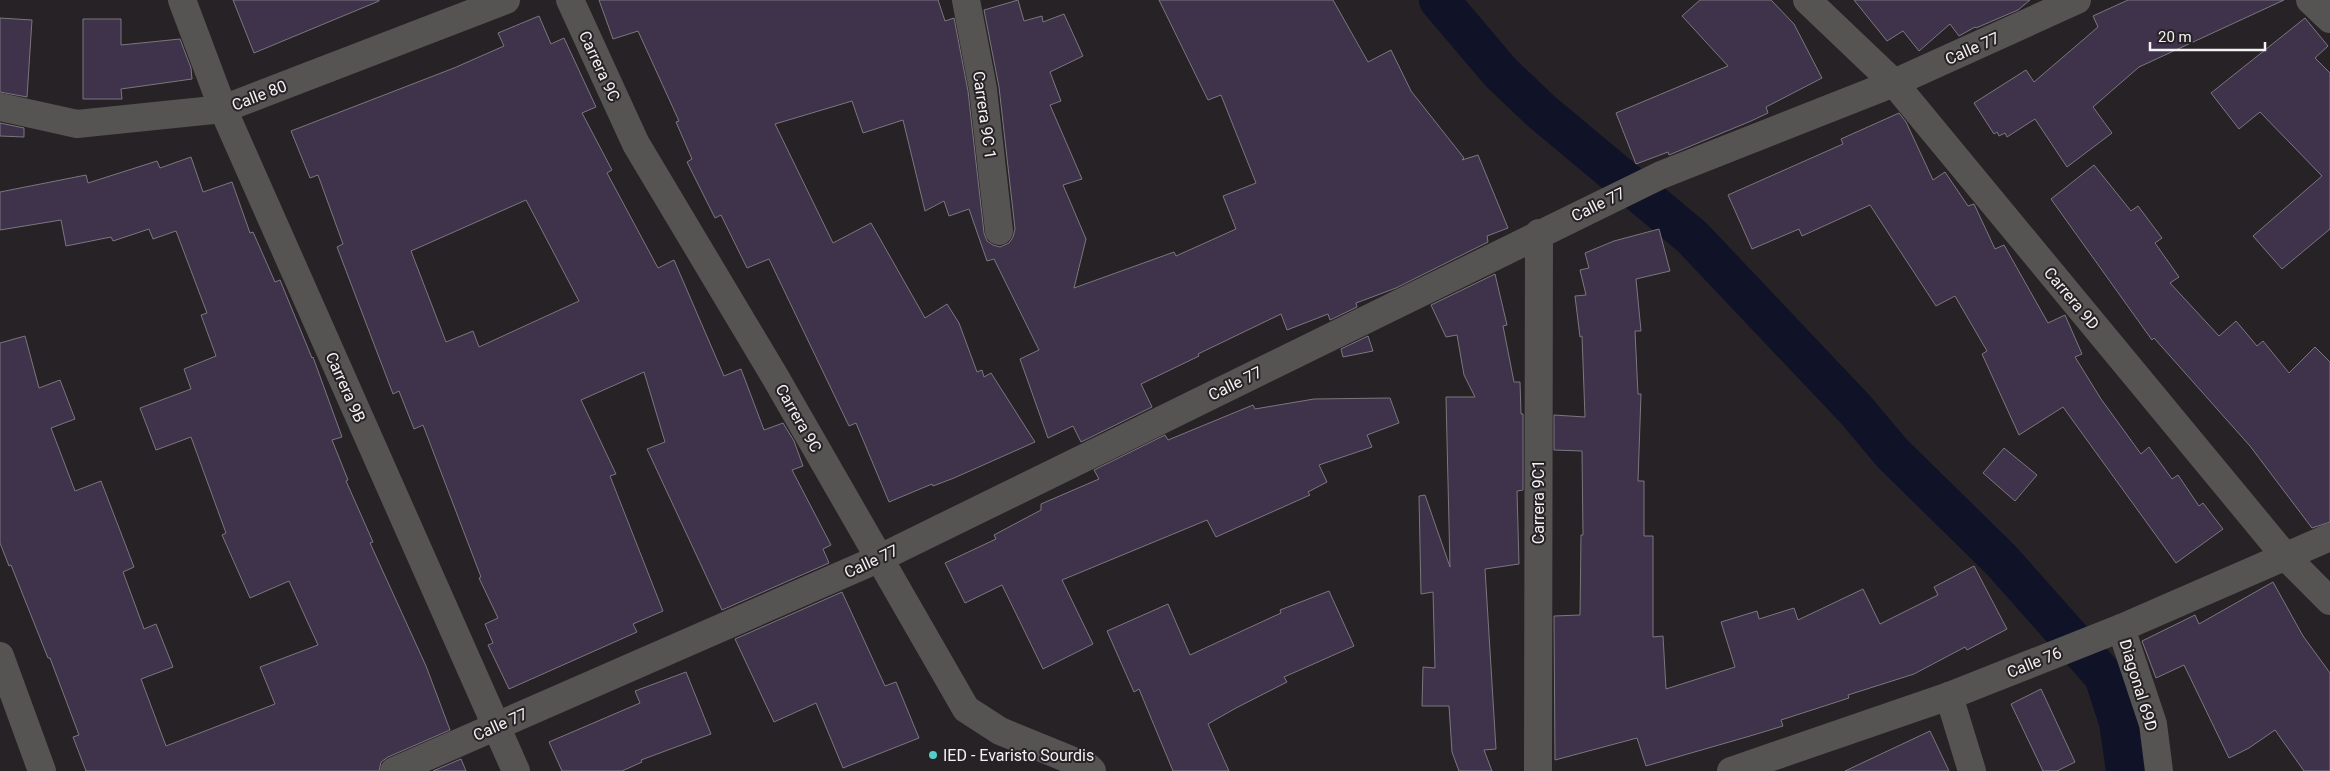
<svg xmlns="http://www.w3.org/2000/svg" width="2330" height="771" viewBox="0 0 2330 771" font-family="Roboto,sans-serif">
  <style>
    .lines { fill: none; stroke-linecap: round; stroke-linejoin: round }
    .canal { stroke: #101228; stroke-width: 40 }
    .building { fill: #3f334c; stroke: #7a777d; fill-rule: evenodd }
    .minor { stroke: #565353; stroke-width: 28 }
    .poi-dot { fill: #54cdc6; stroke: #262225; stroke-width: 2 }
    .labels { text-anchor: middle; stroke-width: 4; stroke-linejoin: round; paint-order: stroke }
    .street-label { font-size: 16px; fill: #f4f1f3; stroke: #262225 }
    .poi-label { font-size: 16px; fill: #f4f1f3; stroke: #262225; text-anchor: start }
  </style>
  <rect width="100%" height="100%" fill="#262225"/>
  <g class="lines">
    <!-- canal -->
    <polyline class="canal" points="1439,0 1501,73 1541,111 1692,237 1855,409 1892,453 2001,560 2104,676 2119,722 2126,771"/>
  </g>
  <!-- building -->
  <g class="building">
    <polygon points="233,0 379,0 379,1 254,53"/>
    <polygon points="599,0 938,0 945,21 954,18 968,91 984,233 987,241 993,245 1000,247 1009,243 1013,237 1015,229 999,87 984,10 1018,0 1024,21 1042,16 1043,22 1064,14 1083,56 1050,72 1061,101 1050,105 1082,179 1063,185 1086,239 1074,288 1174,252 1176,256 1236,229 1223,196 1256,183 1221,95 1208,100 1159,0 1333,0 1368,62 1391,50 1411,91 1464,158 1462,160 1478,155 1508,228 1487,236 1488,242 1396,288 1356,303 1357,307 1330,320 1328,314 1287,330 1281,314 1198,354 1199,356 1141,384 1152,407 1081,442 1073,426 1048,438 1020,359 1039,350 994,259 987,261 969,209 949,216 944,201 925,211 903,120 863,133 852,101 775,124 833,243 871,223 925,318 947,304 959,323 977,372 982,370 984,377 991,373 1035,442 954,478 933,486 932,484 889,502 856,423 849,426 769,259 747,268 721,215 715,218 687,162 692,159 676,122 679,121 638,31 613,39"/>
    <polygon points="1700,0 1771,0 1794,24 1822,78 1766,107 1768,113 1751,121 1669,155 1668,152 1636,164 1616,113 1728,66 1682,16"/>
    <polygon points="1854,0 2030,0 2018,10 1976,28 1975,27 1959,36 1950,24 1919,51 1903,31 1887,41"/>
    <polygon points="2128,0 2284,0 2139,67 2093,107 2112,133 2067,167 2035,119 2007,137 2005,133 1999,136 1997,132 1994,134 1974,103 2026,70 2034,82 2098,27 2093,16"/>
    <path d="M 539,16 L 551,44 L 564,38 L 583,79 L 596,107 L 582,113 L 612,170 L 607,173 L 658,268 L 674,260 L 724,376 L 741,369 L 764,430 L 783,423 L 794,441 L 803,466 L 792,470 L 831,545 L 823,549 L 829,563 L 722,610 L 647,449 L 665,442 L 644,372 L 581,400 L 616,474 L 610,476 L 663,611 L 633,624 L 637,632 L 509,689 L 488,645 L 493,643 L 485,624 L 498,618 L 479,578 L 481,577 L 423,425 L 414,429 L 399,391 L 393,394 L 337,247 L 343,244 L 318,175 L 310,178 L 291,131 L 454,68 L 504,46 L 498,33 ZM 526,200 L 579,301 L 479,347 L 473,331 L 446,342 L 411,251 Z"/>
    <polygon points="0,18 32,20 27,97 0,92"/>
    <polygon points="2305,18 2328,46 2315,58 2330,73 2330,229 2282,269 2253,236 2322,176 2260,112 2239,129 2211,93"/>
    <polygon points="83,19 121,19 121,45 180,39 191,68 192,79 121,89 122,99 83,99"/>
    <polygon points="1899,113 1906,122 1933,180 1945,172 1968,206 1974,204 1995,249 2004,245 2048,323 2065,315 2082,354 2075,357 2101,399 2141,454 2149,447 2172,479 2178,475 2199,506 2203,503 2223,529 2176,563 2063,407 2019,435 1982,354 1987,351 1955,296 1936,306 1870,205 1802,236 1799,229 1752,249 1728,195 1843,144 1841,139"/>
    <polygon points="0,123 24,128 24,137 0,136"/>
    <polygon points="191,157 203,192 232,182 250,233 253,232 275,282 280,280 312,358 313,357 342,437 332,440 348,480 346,481 373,542 370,543 426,666 450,730 388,757 381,762 379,771 86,771 73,737 79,735 50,658 48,658 11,565 9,566 0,543 0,343 25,336 39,388 60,380 75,419 51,428 75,491 101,481 134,567 123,572 144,629 156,624 173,667 141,679 166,746 275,704 260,667 318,645 289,581 250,598 222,535 226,533 191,437 156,450 140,408 191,389 184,369 216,356 201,315 207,313 176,231 153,239 149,229 113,241 111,237 66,246 61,220 0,230 0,192 86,175 88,183 157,161 160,168"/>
    <polygon points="2094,165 2131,211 2138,206 2162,238 2155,243 2179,277 2170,283 2219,336 2236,321 2257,346 2263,341 2289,373 2315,347 2330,362 2330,522 2312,528 2250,446 2154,338 2152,340 2051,199"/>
    <polygon points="1659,229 1670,271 1636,279 1641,331 1635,331 1638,394 1641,394 1638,481 1644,481 1644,536 1653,536 1653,637 1663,636 1666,689 1735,667 1721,622 1757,611 1759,619 1794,608 1798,620 1863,589 1880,624 1938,595 1934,587 1974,566 2007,629 1967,650 1965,647 1914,674 1848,695 1849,698 1781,720 1783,726 1750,736 1646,766 1637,738 1555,760 1554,616 1580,615 1581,535 1583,535 1582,451 1554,450 1554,415 1585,417 1582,336 1580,337 1575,296 1586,295 1580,270 1589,268 1585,253 1614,241"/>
    <polygon points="1495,274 1507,325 1503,326 1514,382 1520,382 1521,414 1523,414 1523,490 1517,491 1519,564 1485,569 1496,749 1484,750 1492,771 1459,771 1452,752 1449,706 1422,706 1423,667 1435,668 1433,592 1421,594 1419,496 1425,495 1450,567 1446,397 1475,397 1464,375 1457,335 1446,337 1431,305"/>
    <polygon points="1368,336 1373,351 1343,357 1341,349"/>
    <polygon points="1390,398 1399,423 1367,435 1372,447 1319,465 1327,482 1308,492 1310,495 1216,537 1207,520 1062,580 1093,644 1043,669 1002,585 965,603 945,563 996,539 994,535 1041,510 1041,504 1099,479 1094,470 1165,435 1168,440 1253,405 1255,409 1314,399"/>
    <polygon points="2004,448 2037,475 2015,501 1983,473"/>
    <polygon points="2273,582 2303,636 2330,673 2330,771 2304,771 2275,730 2249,748 2229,758 2184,665 2156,678 2142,641 2195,615 2199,624"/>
    <polygon points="1329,591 1354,646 1284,677 1287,682 1236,708 1208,724 1229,771 1173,771 1139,689 1134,692 1107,631 1168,604 1190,655 1281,613 1280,610"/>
    <polygon points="842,592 885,686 896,682 919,738 843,768 816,703 774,722 735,639"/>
    <polygon points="686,672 711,734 641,760 642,762 622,771 562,771 549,742 640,703 635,691"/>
    <polygon points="2041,689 2075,762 2057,771 2043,771 2011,704"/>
    <polygon points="1930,731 1949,771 1845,771"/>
    <polygon points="461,759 466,771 433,771"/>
  </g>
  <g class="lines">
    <!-- minor -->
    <g class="minor">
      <polyline points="182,0 223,109 516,771"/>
      <polyline points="570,0 636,144 774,375 966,709 1000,731 1088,767 1092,771"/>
      <polyline points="966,0 983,89 999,231"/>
      <polyline points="1807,0 1894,83 2285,556 2330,601"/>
      <polyline points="2310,0 2330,19"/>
      <polyline points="0,107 77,124 223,109 506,0"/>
      <polyline points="2121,628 2153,724 2159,771"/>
      <polyline points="0,656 42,771"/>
      <polyline points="1949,696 1972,771"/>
      <polyline points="394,771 878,559 1661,175 1894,83 2077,0"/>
      <polyline points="1538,771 1539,233"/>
      <polyline points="1731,771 1949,696 2121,628 2330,537"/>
    </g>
  </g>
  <!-- markers -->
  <circle class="poi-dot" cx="933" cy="755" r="5"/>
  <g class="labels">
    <!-- street labels -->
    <g class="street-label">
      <text transform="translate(1972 48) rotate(-24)" y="6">Calle 77</text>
      <text transform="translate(600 66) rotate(65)" y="6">Carrera 9C</text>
      <text transform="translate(259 95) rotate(-21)" y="6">Calle 80</text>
      <text transform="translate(985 115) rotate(82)" y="6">Carrera 9C 1</text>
      <text transform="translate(1598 204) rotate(-26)" y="6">Calle 77</text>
      <text transform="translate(2072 298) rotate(50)" y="6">Carrera 9D</text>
      <text transform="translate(1235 383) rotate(-26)" y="6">Calle 77</text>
      <text transform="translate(346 387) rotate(66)" y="6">Carrera 9B</text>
      <text transform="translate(799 418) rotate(60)" y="6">Carrera 9C</text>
      <text transform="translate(1538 502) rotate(-90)" y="6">Carrera 9C1</text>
      <text transform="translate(871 561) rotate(-25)" y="6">Calle 77</text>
      <text transform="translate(2034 662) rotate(-22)" y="6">Calle 76</text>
      <text transform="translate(2139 685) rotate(73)" y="6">Diagonal 69D</text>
      <text transform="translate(500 724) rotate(-24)" y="6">Calle 77</text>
    </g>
    <!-- poi labels -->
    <g class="poi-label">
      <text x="943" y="761">IED - Evaristo Sourdis</text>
    </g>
  </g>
  <!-- scale -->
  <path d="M2150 42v8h115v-8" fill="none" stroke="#f4f1f3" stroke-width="2.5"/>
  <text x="2158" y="42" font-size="15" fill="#f4f1f3" stroke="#262225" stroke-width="4" paint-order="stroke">20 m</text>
</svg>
